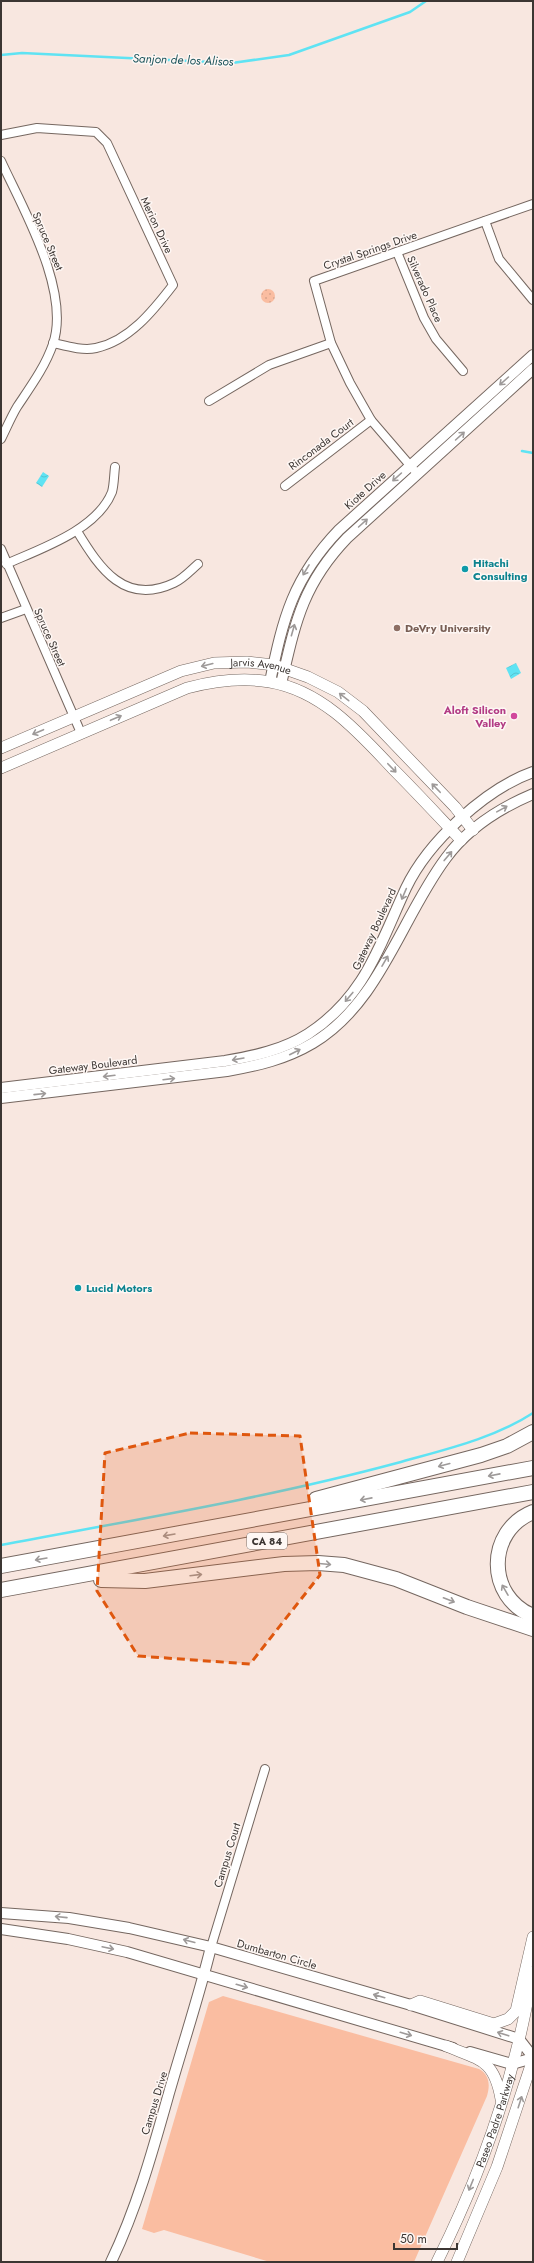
<svg xmlns="http://www.w3.org/2000/svg" width="534" height="2263" viewBox="0 0 534 2263" font-family="Jost,sans-serif">
  <style>
    .grass { fill: #fabda1 }
    .park { fill: url(#park-dots) }
    .water { fill: url(#water-waves) }
    .lines { fill: none; stroke-linecap: round; stroke-linejoin: round }
    .stream { stroke: #5fe3f3; stroke-width: 2.5 }
    .minor-casing { stroke: #756760; stroke-width: 10 }
    .tertiary-casing { stroke: #756760; stroke-width: 12 }
    .secondary-casing { stroke: #756760; stroke-width: 12 }
    .motorway-casing { stroke: #756760; stroke-width: 16 }
    .minor { stroke: #fff; stroke-width: 8 }
    .tertiary { stroke: #fff; stroke-width: 10 }
    .secondary { stroke: #fff; stroke-width: 11 }
    .motorway { stroke: #fff; stroke-width: 14 }
    .oneway { stroke: #9e9a99 }
    .marked { fill: #df570e; fill-opacity: 0.2; stroke: #df570e; stroke-width: 3; stroke-dasharray: 8 5; stroke-linejoin: round }
    .culture-dot { fill: #0f9aa8; stroke: #fef7f4; stroke-width: 1.5 }
    .education-dot { fill: #8d6e63; stroke: #fef7f4; stroke-width: 1.5 }
    .hotel-dot { fill: #d1479c; stroke: #fef7f4; stroke-width: 1.5 }
    .labels { text-anchor: middle; stroke-width: 3; stroke-linejoin: round; paint-order: stroke }
    .shield { fill: #fef7f4; stroke: #76706d; stroke-width: 1 }
    .shield-label { font-size: 10px; font-weight: bold; fill: #3c3633 }
    .street-label { font-size: 11px; fill: #3c3633; stroke: #fef7f4 }
    .culture-label { font-size: 11px; font-weight: bold; fill: #0d838f; stroke: #fef7f4; text-anchor: start }
    .education-label { font-size: 11px; font-weight: bold; fill: #785e54; stroke: #fef7f4; text-anchor: start }
    .hotel-label { font-size: 11px; font-weight: bold; fill: #b23c85; stroke: #fef7f4; text-anchor: end }
    .water-label { font-size: 12px; font-style: italic; fill: #1c545b; stroke: #fef7f4 }
  </style>
  <defs>
    <pattern id="park-dots" width="8" height="8" patternUnits="userSpaceOnUse"><rect width="8" height="8" fill="#fabda1"/><path d="M2 2h.1M6 6h.1" fill="none" stroke="#d7a38b" stroke-width="1.8" stroke-linecap="round"/></pattern>
    <pattern id="water-waves" width="16" height="10" patternUnits="userSpaceOnUse"><rect width="16" height="10" fill="#5fe3f3"/><path d="M0 5q4-4 8 0t8 0" fill="none" stroke="#53c3d1"/></pattern>
  </defs>
  <rect width="100%" height="100%" fill="#f8e7e0"/>
  <!-- grass -->
  <path class="grass" d="M 223,1996 L 479,2069 C 490,2075 490,2086 487,2096 L 414,2262 L 270,2262 L 164,2230 L 154,2233 L 142,2229 L 209,2002 Z"/>
  <!-- park -->
  <circle class="park" cx="268" cy="296" r="7"/>
  <!-- water -->
  <g class="water">
    <polygon points="43,472 49,476 42,487 36,483"/>
    <polygon points="516,663 521,673 511,679 506,668"/>
  </g>
  <g class="lines">
    <!-- stream -->
    <g class="stream">
      <polyline points="1,55 22,53 232,63 289,55 410,12 426,1"/>
      <polyline points="522,451 533,453"/>
      <path d="M 1,1545 C 133,1520 267,1498 397,1463 C 443,1450 493,1439 533,1413"/>
    </g>
    <!-- minor casing -->
    <g class="minor-casing">
      <g id="minor">
        <path d="M 1,135 L 37,128 L 96,132 L 107,143 L 173,285 C 153,311 129,341 96,348 C 83,351 66,346 53,343"/>
        <path d="M 1,161 C 23,209 71,291 53,344 C 45,367 31,386 17,407 C 11,417 6,429 1,439"/>
        <polyline points="485,221 499,259 533,300"/>
        <polyline points="397,252 424,318 436,339 463,371"/>
        <polyline points="209,401 269,365 331,343"/>
        <polyline points="414,470 371,420 350,383 331,343 314,281 533,204"/>
        <polyline points="285,486 371,420"/>
        <path d="M 77,531 C 100,569 125,606 174,583 C 183,579 191,570 198,564"/>
        <polyline points="1,549 81,733"/>
        <path d="M 6,564 C 40,549 97,530 112,492 C 114,485 114,475 115,467"/>
        <polyline points="1,618 26,609"/>
        <polyline points="211,1947 265,1769"/>
      </g>
    </g>
    <!-- tertiary casing -->
    <g class="tertiary-casing">
      <g id="tertiary">
        <path d="M 270,682 C 283,618 293,578 339,530 L 533,355"/>
        <path d="M 281,684 C 295,624 302,585 347,538 L 533,369"/>
        <path d="M 1,1088 L 225,1061 C 254,1056 283,1050 308,1034 C 365,997 379,946 406,888 C 428,842 485,789 533,772"/>
        <path d="M 1,1098 L 227,1071 C 257,1066 286,1059 313,1043 C 380,1003 401,918 446,858 C 468,828 500,808 533,794"/>
        <polyline points="1,1913 69,1918 129,1928 211,1947 411,2005 519,2039 533,2057"/>
        <polyline points="1,1929 68,1939 127,1952 453,2048"/>
        <polyline points="470,2052 512,2064 533,2058"/>
        <path d="M 111,2262 C 137,2208 153,2150 169,2093 C 183,2044 199,1996 211,1947"/>
      </g>
    </g>
    <!-- secondary casing -->
    <g class="secondary-casing">
      <g id="secondary">
        <path id="s1" d="M 1,748 L 181,671 L 214,663 L 247,662 L 274,665 L 308,677 L 338,692 L 363,711 L 455,807 L 473,830"/>
        <path d="M 1,768 L 187,688 C 214,681 242,677 270,682 C 323,691 360,734 394,770 C 417,793 439,817 461,840"/>
        <polyline points="411,2005 420,2001 494,2024 508,2019 516,2011 533,1937"/>
        <path d="M 446,2046 C 480,2060 494,2059 501,2099"/>
        <path id="s2" d="M 437,2262 C 470,2196 498,2124 516,2052 C 523,2026 528,1999 533,1972"/>
        <polyline points="457,2262 497,2167 533,2059"/>
      </g>
    </g>
    <!-- motorway casing -->
    <g class="motorway-casing">
      <g id="motorway">
        <polyline points="316,1499 481,1455 507,1446 533,1432"/>
        <path d="M 533,1512 C 486,1531 486,1597 533,1616"/>
        <polyline points="1,1566 533,1468"/>
        <polyline points="101,1580 145,1581 284,1564 318,1563 344,1565 396,1579 467,1607 533,1629"/>
        <polyline points="1,1590 533,1492"/>
      </g>
    </g>
    <!-- minor -->
    <use href="#minor" class="minor"/>
    <!-- tertiary -->
    <use href="#tertiary" class="tertiary"/>
    <!-- secondary -->
    <use href="#secondary" class="secondary"/>
    <!-- motorway -->
    <use href="#motorway" class="motorway"/>
  </g>
  <!-- one-way arrows -->
  <defs><path id="oneway-shaft" d="M-6 0H5M1.5-3L5.5 0L1.5 3" fill="none" stroke-width="1.6" stroke-linecap="round" stroke-linejoin="round"/></defs>
  <g class="oneway">
    <use href="#oneway-shaft" transform="translate(504 381) rotate(138)"/>
    <use href="#oneway-shaft" transform="translate(460 436) rotate(-42)"/>
    <use href="#oneway-shaft" transform="translate(397 477) rotate(138)"/>
    <use href="#oneway-shaft" transform="translate(363 523) rotate(-42)"/>
    <use href="#oneway-shaft" transform="translate(306 570) rotate(121)"/>
    <use href="#oneway-shaft" transform="translate(293 630) rotate(-74)"/>
    <use href="#oneway-shaft" transform="translate(207 665) rotate(166)"/>
    <use href="#oneway-shaft" transform="translate(344 697) rotate(-142)"/>
    <use href="#oneway-shaft" transform="translate(116 718) rotate(-23)"/>
    <use href="#oneway-shaft" transform="translate(38 732) rotate(157)"/>
    <use href="#oneway-shaft" transform="translate(392 768) rotate(46)"/>
    <use href="#oneway-shaft" transform="translate(436 788) rotate(-134)"/>
    <use href="#oneway-shaft" transform="translate(502 809) rotate(-29)"/>
    <use href="#oneway-shaft" transform="translate(448 856) rotate(-50)"/>
    <use href="#oneway-shaft" transform="translate(404 894) rotate(113)"/>
    <use href="#oneway-shaft" transform="translate(385 961) rotate(-60)"/>
    <use href="#oneway-shaft" transform="translate(349 997) rotate(130)"/>
    <use href="#oneway-shaft" transform="translate(295 1052) rotate(-27)"/>
    <use href="#oneway-shaft" transform="translate(238 1059) rotate(170)"/>
    <use href="#oneway-shaft" transform="translate(109 1076) rotate(173)"/>
    <use href="#oneway-shaft" transform="translate(169 1079) rotate(-7)"/>
    <use href="#oneway-shaft" transform="translate(40 1094) rotate(-6)"/>
    <use href="#oneway-shaft" transform="translate(444 1465) rotate(165)"/>
    <use href="#oneway-shaft" transform="translate(494 1475) rotate(169)"/>
    <use href="#oneway-shaft" transform="translate(366 1499) rotate(169)"/>
    <use href="#oneway-shaft" transform="translate(169 1535) rotate(170)"/>
    <use href="#oneway-shaft" transform="translate(41 1559) rotate(170)"/>
    <use href="#oneway-shaft" transform="translate(325 1564) rotate(5)"/>
    <use href="#oneway-shaft" transform="translate(196 1575) rotate(-7)"/>
    <use href="#oneway-shaft" transform="translate(505 1590) rotate(-120)"/>
    <use href="#oneway-shaft" transform="translate(449 1600) rotate(21)"/>
    <use href="#oneway-shaft" transform="translate(61 1917) rotate(-174)"/>
    <use href="#oneway-shaft" transform="translate(189 1941) rotate(-165)"/>
    <use href="#oneway-shaft" transform="translate(108 1948) rotate(12)"/>
    <use href="#oneway-shaft" transform="translate(242 1986) rotate(16)"/>
    <use href="#oneway-shaft" transform="translate(379 1996) rotate(-164)"/>
    <use href="#oneway-shaft" transform="translate(406 2034) rotate(16)"/>
    <use href="#oneway-shaft" transform="translate(503 2034) rotate(-162)"/>
    <use href="#oneway-shaft" transform="translate(520 2102) rotate(-72)"/>
    <use href="#oneway-shaft" transform="translate(471 2185) rotate(112)"/>
  </g>
  <!-- marked area -->
  <path class="marked" d="M 190,1433 L 300,1436 L 320,1575 L 250,1664 L 138,1656 L 97,1591 L 105,1453 Z"/>
  <!-- markers -->
  <g class="culture-dot">
    <circle cx="465" cy="569" r="4"/>
    <circle cx="78" cy="1288" r="4"/>
  </g>
  <circle class="education-dot" cx="397" cy="628" r="4"/>
  <circle class="hotel-dot" cx="514" cy="716" r="4"/>
  <g class="labels">
    <!-- shield labels -->
    <rect class="shield" x="247" y="1533" width="40" height="16" rx="3"/>
    <g class="shield-label">
      <text x="267" y="1545">CA 84</text>
    </g>
    <!-- street labels -->
    <g class="street-label">
      <text transform="translate(157 225) rotate(65)" y="4">Merion Drive</text>
      <text transform="translate(48 241) rotate(67)" y="4">Spruce Street</text>
      <text transform="translate(370 250) rotate(-19)" y="4">Crystal Springs Drive</text>
      <text transform="translate(425 289) rotate(66)" y="4">Silverado Place</text>
      <text transform="translate(321 444) rotate(-37)" y="4">Rinconada Court</text>
      <text transform="translate(365 490) rotate(-42)" y="4">Kiote Drive</text>
      <text transform="translate(50 637) rotate(66)" y="4">Spruce Street</text>
      <text dy="4" stroke="none"><textPath href="#s1" startOffset="277">Jarvis Avenue</textPath></text>
      <text transform="translate(374 929) rotate(-65)" y="4">Gateway Boulevard</text>
      <text transform="translate(93 1065) rotate(-7)" y="4">Gateway Boulevard</text>
      <text transform="translate(227 1855) rotate(-73)" y="4">Campus Court</text>
      <text transform="translate(277 1954) rotate(16)" y="4">Dumbarton Circle</text>
      <text transform="translate(154 2103) rotate(-73)" y="4">Campus Drive</text>
      <text dy="4" stroke="none"><textPath href="#s2" startOffset="153">Paseo Padre Parkway</textPath></text>
    </g>
    <!-- culture labels -->
    <g class="culture-label">
      <text x="473" y="567">Hitachi<tspan x="473" dy="13">Consulting</tspan></text>
      <text x="86" y="1292">Lucid Motors</text>
    </g>
    <!-- education labels -->
    <g class="education-label">
      <text x="405" y="632">DeVry University</text>
    </g>
    <!-- hotel labels -->
    <g class="hotel-label">
      <text x="506" y="714">Aloft Silicon<tspan x="506" dy="13">Valley</tspan></text>
    </g>
    <!-- water labels -->
    <g class="water-label">
      <text transform="translate(183 60) rotate(2)" y="4">Sanjon de los Alisos</text>
    </g>
  </g>
  <!-- border -->
  <rect width="534" height="2263" fill="none" stroke="#3c3633" stroke-width="4"/>
  <!-- scale -->
  <path d="M394 2243v6h63v-6" fill="none" stroke="#3c3633" stroke-width="2"/>
  <text x="400" y="2243" font-size="12" fill="#3c3633" stroke="#fef7f4" stroke-width="3" paint-order="stroke">50 m</text>
</svg>
